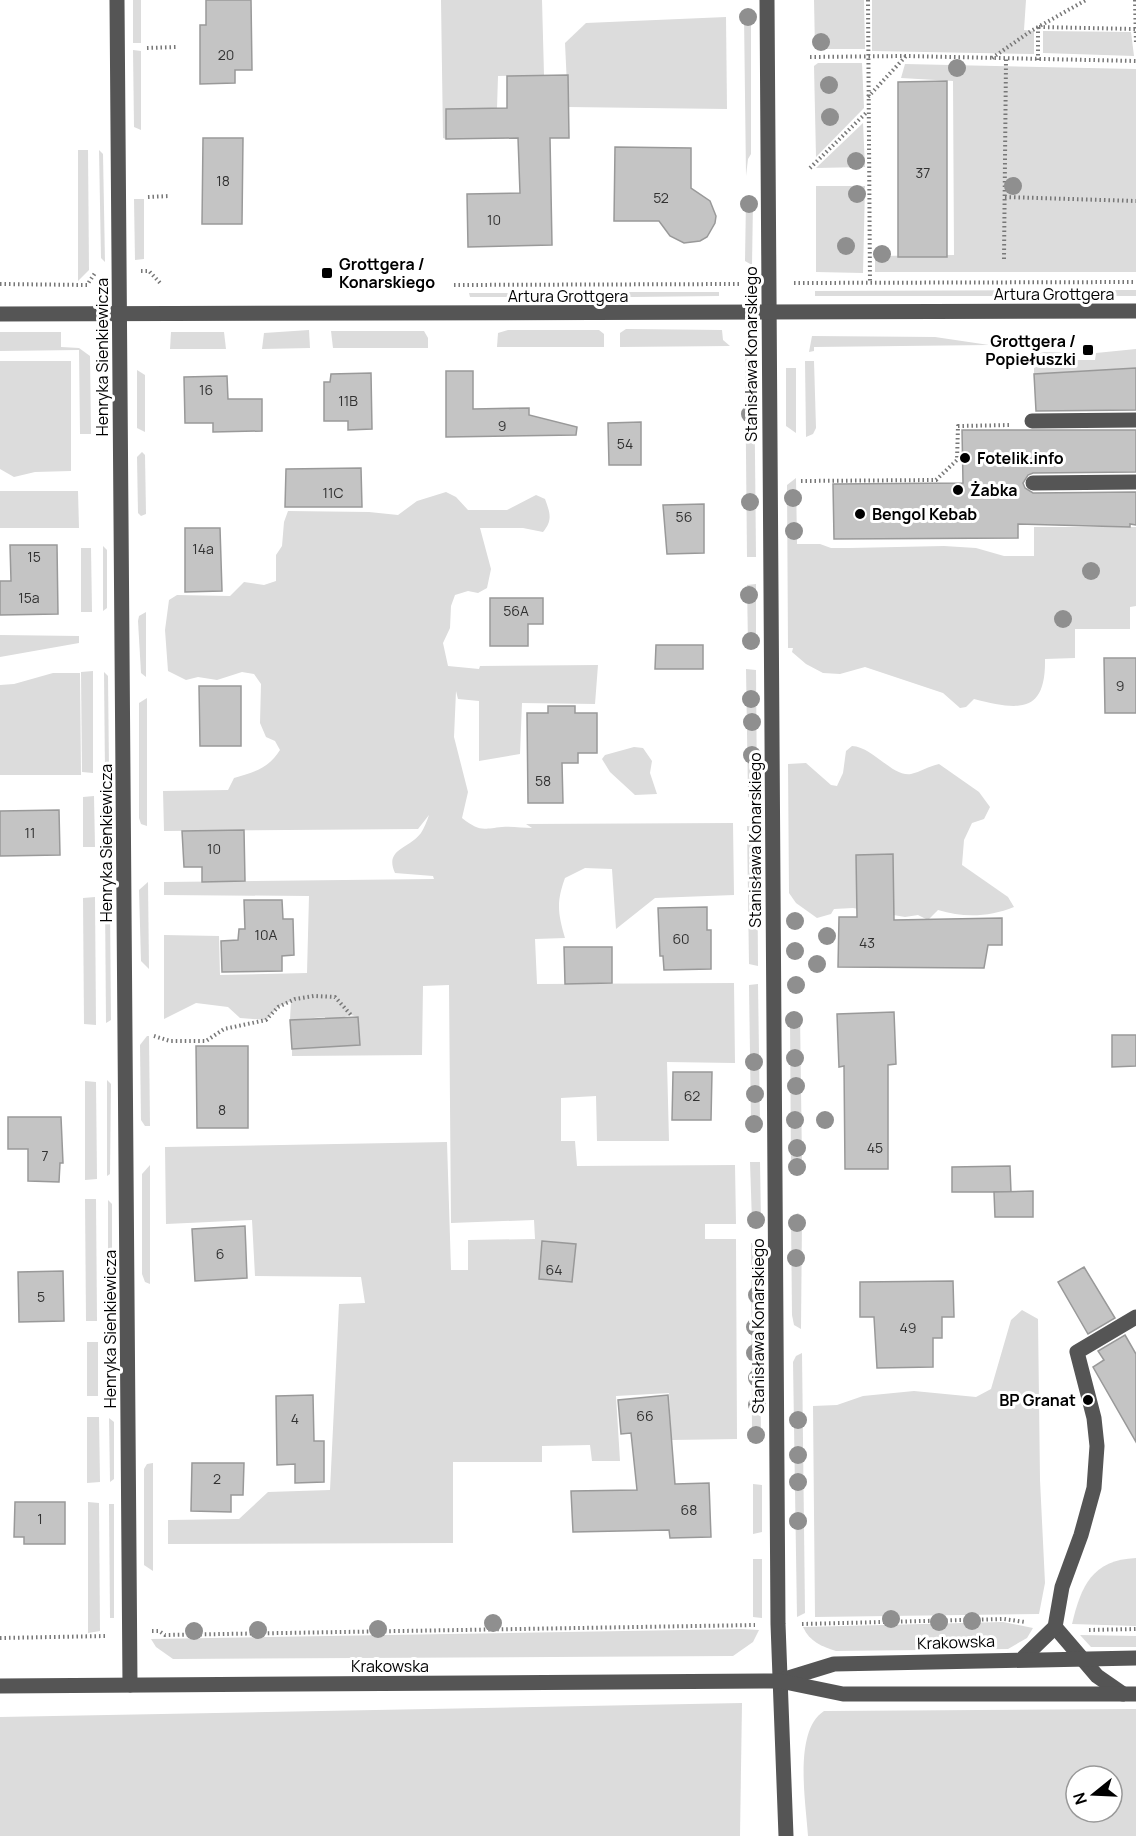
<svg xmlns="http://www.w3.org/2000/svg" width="1136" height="1836" viewBox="0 0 1136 1836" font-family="Manrope,sans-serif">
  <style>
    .green { fill: #dcdcdc; fill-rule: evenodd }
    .building { fill: #c4c4c4; stroke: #999; stroke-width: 1.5 }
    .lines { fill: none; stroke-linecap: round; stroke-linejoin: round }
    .path { stroke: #777; stroke-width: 4; stroke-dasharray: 1.5 3; stroke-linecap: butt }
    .minor { stroke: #555; stroke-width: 15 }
    .tree { fill: #8f8f8f }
    .poi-dot { fill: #000; stroke: #fff; stroke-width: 2 }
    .labels { text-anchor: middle; stroke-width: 6; stroke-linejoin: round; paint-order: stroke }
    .number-label { font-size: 14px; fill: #313131 }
    .poi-label { font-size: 16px; font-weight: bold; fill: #000; stroke: #fff; text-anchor: start }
    .street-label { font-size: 16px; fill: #000; stroke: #fff }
  </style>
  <rect width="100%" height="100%" fill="#fff"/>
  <!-- green -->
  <g class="green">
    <rect x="133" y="0" width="8" height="43"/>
    <polygon points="441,0 542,0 544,75 498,76 497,108 446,109 446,139 443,138"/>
    <polygon points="814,0 864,0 865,49 815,49"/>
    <polygon points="872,0 1026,0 1024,30 1034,31 1034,54 872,51"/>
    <polygon points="744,15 751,15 751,154 748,159 746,176"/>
    <polygon points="726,17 727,109 568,107 565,43 586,23"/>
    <polygon points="1043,31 1131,32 1134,56 1043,53"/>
    <polygon points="133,50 141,51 141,130 134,127"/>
    <polygon points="818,63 862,63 864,108 816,157 814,66"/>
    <polygon points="905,64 1136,69 1136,272 875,272 875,256 954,255 953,81 901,78"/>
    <polygon points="863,123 865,167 816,168"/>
    <polygon points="78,150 88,150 89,270 78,281"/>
    <polygon points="99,150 103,154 105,262 101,258"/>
    <polygon points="816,186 865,186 863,273 816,272"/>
    <polygon points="134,199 144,199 144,259 135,260"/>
    <polygon points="746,200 753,202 752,265 745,261"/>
    <polygon points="1136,290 1136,296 815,296 815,291"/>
    <polygon points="546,292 719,292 719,296 546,298"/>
    <polygon points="469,293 529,293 528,297 470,297"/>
    <polygon points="626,329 722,330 723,340 730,346 620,347 620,333"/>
    <polygon points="309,330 310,348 262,349 264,333"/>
    <polygon points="508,330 599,330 604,334 604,347 497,347 498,333"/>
    <polygon points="331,331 424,331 428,338 428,348 333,348"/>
    <polygon points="0,332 61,332 61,347 79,348 90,356 91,434 80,434 79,350 0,351"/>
    <polygon points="171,332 224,332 226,349 170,349"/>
    <polygon points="812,336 935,337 989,345 814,347 814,351 809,352"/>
    <polygon points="750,349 754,355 756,557 747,557 745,351"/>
    <polygon points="1136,349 1136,368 1034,374 1034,355 1044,352 1077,353 1077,360 1095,360 1096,353"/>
    <polygon points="0,361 71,361 71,471 35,472 14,477 0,469"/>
    <polygon points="805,361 814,361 816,428 813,434 806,437"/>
    <polygon points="786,368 796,368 796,433 786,426"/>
    <polygon points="137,370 145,375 145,432 137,428"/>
    <polygon points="101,373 106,373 106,430 101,432"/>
    <polygon points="142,452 145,455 146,514 141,516 138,513 137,457"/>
    <path d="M 796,478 L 797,544 L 820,544 L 831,548 L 850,548 L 944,546 L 976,548 L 1004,556 L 1034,556 L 1034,527 L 1136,527 L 1136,606 L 1130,607 L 1130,629 L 1075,629 L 1075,658 L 1045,659 C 1046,715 1018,710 974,699 L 966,707 L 960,708 L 943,693 L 865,667 L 840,674 L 823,673 L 806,664 L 792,652 L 793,648 L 788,648 L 787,485 Z"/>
    <polygon points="0,491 78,491 79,528 0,528"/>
    <path d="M 446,492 L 456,497 L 468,510 L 507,510 L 536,495 L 545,499 C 550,513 553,520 543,532 L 523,528 L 480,528 L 491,569 L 487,588 L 478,593 L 468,591 L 455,595 L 451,606 L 450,628 L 443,643 L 448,666 L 479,669 L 480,666 L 598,665 L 595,704 L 522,703 L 520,754 L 479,761 L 479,701 L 458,699 L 456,691 L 454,737 L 468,792 L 462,818 C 480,832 482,829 502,827 C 512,826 523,828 532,828 L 526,824 L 733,823 L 734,895 L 655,898 L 616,929 L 612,869 L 585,868 L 565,878 C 556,903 558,913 565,938 L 535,939 L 537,984 L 734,983 L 735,1063 L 667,1062 L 669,1141 L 597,1141 L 596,1096 L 561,1098 L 561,1141 L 575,1141 L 577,1166 L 735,1165 L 736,1224 L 705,1224 L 705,1239 L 736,1239 L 737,1439 L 671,1440 L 669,1393 L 616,1396 L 620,1461 L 592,1461 L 590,1445 L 542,1446 L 542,1462 L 453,1462 L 453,1543 L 168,1544 L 168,1520 L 239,1519 L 268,1492 L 330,1490 L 339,1304 L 365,1303 L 361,1277 L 255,1276 L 252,1220 L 166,1224 L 165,1147 L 447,1142 L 451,1270 L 468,1270 L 468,1240 L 535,1239 L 534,1220 L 451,1223 L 449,985 L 423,986 L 422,1055 L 292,1056 L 292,1049 L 327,1046 L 325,1017 L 290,1020 L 291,1001 L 278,1007 L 266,1020 L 240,1018 L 228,1007 L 196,1003 L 164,1019 L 164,935 L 219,936 L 220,975 L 307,973 L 309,896 L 164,895 L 164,882 L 434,879 L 433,876 L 395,873 C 384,849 409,849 421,833 C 424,828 427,821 429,815 L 418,829 L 164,831 L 163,791 L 228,790 L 234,778 C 254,772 268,769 280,750 L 275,741 L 266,737 L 260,723 L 261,684 L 254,674 L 242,672 L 217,680 L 198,677 L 186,680 L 168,671 L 165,630 L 169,600 L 177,595 L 230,596 L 244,582 L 264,585 L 276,581 L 276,555 L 282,546 L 284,522 L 288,511 L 369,512 L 398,515 L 417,501 ZM 351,1015 L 358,1017 L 359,1035 L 341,1018 Z"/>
    <polygon points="103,546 107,550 107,608 103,611"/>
    <polygon points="81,548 91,548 92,612 81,612"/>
    <polygon points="756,584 756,645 748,645 747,585"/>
    <polygon points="146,612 146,677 141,673 138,621 139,616"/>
    <polygon points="0,635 79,636 79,643 0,657"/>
    <polygon points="746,669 756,670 757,799 748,797"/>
    <polygon points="93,671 93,773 82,772 81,672"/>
    <polygon points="104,672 108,676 109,767 105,772"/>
    <polygon points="53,673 80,673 81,775 0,775 0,685 14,684"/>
    <polygon points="147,698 147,826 141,824 139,818 139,703"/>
    <path d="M 852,746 C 873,747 892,777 911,774 C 920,772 929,766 939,764 L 979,792 L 990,807 L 984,819 L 972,823 L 964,840 L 962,865 L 1008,897 L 1014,907 C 989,917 964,918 938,910 L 928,920 L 918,915 L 905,917 L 853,908 L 834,909 L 831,914 L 817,918 L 796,903 L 789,893 L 788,764 L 806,763 L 831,785 L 837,786 L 843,773 L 846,751 Z"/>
    <polygon points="634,747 643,748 652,761 650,773 657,794 635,795 610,772 602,759 605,755"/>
    <polygon points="94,796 95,847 83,847 83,797"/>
    <polygon points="747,826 757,827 758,966 749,964"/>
    <polygon points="148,882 149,969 141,961 139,890"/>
    <polygon points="95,897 96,1025 84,1024 83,898"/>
    <polygon points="105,898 110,905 111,1020 106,1023"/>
    <polygon points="758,984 760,1123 751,1122 749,985"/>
    <polygon points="797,1012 800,1014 802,1162 796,1170 791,1170 791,1164 790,1018"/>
    <polygon points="147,1036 149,1036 150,1126 145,1126 141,1120 140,1045"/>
    <polygon points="107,1080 111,1084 110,1174 107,1176"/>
    <polygon points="85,1081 96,1082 97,1179 85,1180"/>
    <polygon points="750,1162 760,1162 761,1222 752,1222"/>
    <polygon points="150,1165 150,1284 145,1282 142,1274 142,1174"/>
    <polygon points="85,1199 96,1199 97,1321 86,1321"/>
    <polygon points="108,1200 112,1204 112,1316 108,1321"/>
    <polygon points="798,1213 802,1217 801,1329 794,1325 792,1315 791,1217"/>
    <polygon points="751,1243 759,1243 761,1436 752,1436"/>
    <polygon points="1022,1310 1038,1319 1040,1480 1045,1583 1039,1614 815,1617 813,1406 837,1405 863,1396 914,1391 976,1397 991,1389 1011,1320"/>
    <rect x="87" y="1342" width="11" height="54"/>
    <polygon points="802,1353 805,1613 797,1617 793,1362 796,1356"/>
    <polygon points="87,1417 99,1417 100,1482 87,1483"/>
    <polygon points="109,1418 114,1422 114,1479 110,1482"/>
    <polygon points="153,1463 153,1571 144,1565 144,1469 147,1464"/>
    <polygon points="753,1484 762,1485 762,1532 753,1534"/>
    <polygon points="88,1502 99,1503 100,1631 88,1633"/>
    <polygon points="109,1504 114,1504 114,1618 110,1618"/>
    <path d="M 1136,1558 L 1136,1626 L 1072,1624 C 1081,1586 1092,1560 1136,1558 Z"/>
    <polygon points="753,1559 762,1559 762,1618 753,1617"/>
    <path d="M 1003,1622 L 1033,1628 L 1027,1638 L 1008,1649 L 836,1651 C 821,1646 810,1642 803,1627 Z"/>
    <polygon points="741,1629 759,1630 753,1642 733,1656 173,1659 156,1647 151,1639"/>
    <polygon points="1080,1635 1136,1636 1136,1647 1091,1647"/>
    <polygon points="742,1703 740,1836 0,1836 0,1717"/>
    <path d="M 1136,1709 L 1136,1836 L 808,1836 C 806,1803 793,1731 824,1711 ZM 1076,1776 L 1112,1776 L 1112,1812 L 1076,1812 Z"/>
  </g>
  <!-- building -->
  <g class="building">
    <polygon points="206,0 251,0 252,70 235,70 235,83 200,84 200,25 206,25"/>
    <polygon points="568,75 569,138 550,138 552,245 468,247 467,194 520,193 518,138 446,139 446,109 507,108 507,76"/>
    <polygon points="947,81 947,257 898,257 898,82"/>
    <polygon points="203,138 243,138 242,224 202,224"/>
    <polygon points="615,147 691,148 691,188 710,201 716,216 715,223 707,237 700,241 684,243 670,236 659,221 614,221"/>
    <polygon points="1136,368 1136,410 1036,411 1034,374"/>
    <polygon points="446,371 473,371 473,409 529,408 529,415 577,427 576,435 446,437"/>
    <polygon points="371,373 372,429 348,430 348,421 324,421 324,382 330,382 331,374"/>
    <polygon points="227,376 228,399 262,399 262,431 213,432 213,423 185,423 184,377"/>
    <polygon points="641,422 641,465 609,465 608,423"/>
    <polygon points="962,430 1136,430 1136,472 1033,473 1028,475 1023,483 1025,488 1033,493 1136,492 1136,525 1130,524 1130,527 1018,524 1018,538 834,539 833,484 963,483"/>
    <polygon points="361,468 362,507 285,507 286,469"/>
    <polygon points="704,504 704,553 667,554 663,505"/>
    <polygon points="185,528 220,528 222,591 185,592"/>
    <polygon points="10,545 57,545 58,614 0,615 0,581 11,581"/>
    <polygon points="490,598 543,598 543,624 528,624 528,646 490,646"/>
    <polygon points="656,645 703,645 703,669 655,669"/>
    <polygon points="1104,658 1136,658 1136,713 1105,713"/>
    <polygon points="199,686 241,686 241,746 200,746"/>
    <polygon points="548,706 575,706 575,713 597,713 597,753 578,753 578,763 562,763 563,803 528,803 527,713 548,713"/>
    <polygon points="59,810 60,855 0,856 0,811"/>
    <polygon points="244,830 245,881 202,882 202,867 184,867 182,831"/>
    <polygon points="893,854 894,920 1002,918 1002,945 988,945 984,968 838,967 839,917 857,917 856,855"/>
    <polygon points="244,900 282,900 283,919 293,919 294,955 282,956 282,971 222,972 221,941 238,940 239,929 245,929"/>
    <polygon points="707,907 707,930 711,930 711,969 664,970 663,956 660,956 658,908"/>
    <polygon points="564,947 612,947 612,983 565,984"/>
    <polygon points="894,1012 896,1064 888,1065 888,1169 845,1169 844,1066 839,1067 837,1014"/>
    <polygon points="358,1017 360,1045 292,1049 290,1020"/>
    <polygon points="1112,1035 1136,1035 1136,1066 1112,1067"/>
    <polygon points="196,1046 248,1046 248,1128 197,1128"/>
    <polygon points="673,1072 712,1072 711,1120 672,1120"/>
    <polygon points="8,1117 61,1117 63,1163 60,1163 59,1182 28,1181 28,1149 8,1149"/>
    <polygon points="1010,1166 1011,1192 952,1192 952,1167"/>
    <polygon points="1033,1191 1033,1217 995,1217 994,1192"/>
    <polygon points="245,1226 247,1278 195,1281 192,1229"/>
    <polygon points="542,1241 576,1244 572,1282 539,1279"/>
    <polygon points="1084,1267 1115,1318 1088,1334 1058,1282"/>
    <polygon points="63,1271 64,1321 19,1322 18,1272"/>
    <polygon points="953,1281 954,1317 942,1317 942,1338 933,1338 933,1367 877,1368 874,1317 860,1317 860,1282"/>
    <polygon points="1125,1335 1136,1354 1136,1442 1093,1367 1104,1360 1098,1351"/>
    <polygon points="313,1395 314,1441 324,1441 324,1482 295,1483 295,1464 277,1465 276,1396"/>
    <polygon points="668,1395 675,1484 709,1483 711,1537 670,1538 669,1530 573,1532 571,1491 637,1490 631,1433 621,1434 618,1400"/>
    <polygon points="192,1463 244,1463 243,1495 231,1495 231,1512 191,1511"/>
    <polygon points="15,1502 65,1502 65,1544 24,1544 24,1537 14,1537"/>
  </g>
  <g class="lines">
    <!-- path -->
    <g class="path">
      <polyline points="868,0 870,283"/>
      <polyline points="1135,0 1136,44"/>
      <polyline points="1039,27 1135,29"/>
      <polyline points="147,48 177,47"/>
      <polyline points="810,57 906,56 1136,61"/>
      <polyline points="992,58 1031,31 1086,0"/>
      <polyline points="1038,60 1038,27"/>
      <polyline points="868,97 906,56"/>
      <polyline points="810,168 867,112"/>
      <polyline points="148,197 170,196"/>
      <polyline points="1005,197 1136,201"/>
      <polyline points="1004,259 1006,59"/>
      <polyline points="141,271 149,271 161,284"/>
      <polyline points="794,283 1136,282"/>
      <polyline points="0,284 87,285 95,273"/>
      <polyline points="454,285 741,284"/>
      <polyline points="801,481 936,480 957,460 958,426 1011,425"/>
      <polyline points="154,1036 170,1041 206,1041 224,1029 266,1020 278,1007 295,999 314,996 335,997 351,1015"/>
      <polyline points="802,1624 1004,1619 1025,1622"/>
      <polyline points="1089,1630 1136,1629"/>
      <polyline points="152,1631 159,1631 165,1635 755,1625"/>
      <polyline points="0,1638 106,1636"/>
    </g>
    <!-- minor -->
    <g class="minor">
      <polyline points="117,0 130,1685"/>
      <polyline points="767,0 778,1624 786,1836"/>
      <polyline points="0,314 1136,311"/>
      <polyline points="1032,421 1136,420"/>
      <polyline points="1033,483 1136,482"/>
      <polyline points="1055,1627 1097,1676 1123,1694"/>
      <polyline points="1023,1658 1055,1627 1062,1587 1081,1535 1094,1488 1097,1446 1094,1418 1077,1352 1136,1317"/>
      <polyline points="782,1680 834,1664 1136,1658"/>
      <polyline points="0,1686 780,1681 843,1694 1136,1694"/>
    </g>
  </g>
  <!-- trees -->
  <g class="tree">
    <circle cx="748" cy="17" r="9"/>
    <circle cx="821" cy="42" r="9"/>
    <circle cx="957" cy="68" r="9"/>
    <circle cx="829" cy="85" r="9"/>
    <circle cx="830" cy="117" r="9"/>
    <circle cx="856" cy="161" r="9"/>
    <circle cx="1013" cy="186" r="9"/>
    <circle cx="857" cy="194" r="9"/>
    <circle cx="749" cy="204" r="9"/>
    <circle cx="846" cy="246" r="9"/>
    <circle cx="882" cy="254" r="9"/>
    <circle cx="750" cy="414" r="9"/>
    <circle cx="793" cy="498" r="9"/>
    <circle cx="750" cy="502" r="9"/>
    <circle cx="794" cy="531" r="9"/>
    <circle cx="1091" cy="571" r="9"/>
    <circle cx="749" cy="595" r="9"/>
    <circle cx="1063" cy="619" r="9"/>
    <circle cx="751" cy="641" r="9"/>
    <circle cx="751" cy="699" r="9"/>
    <circle cx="752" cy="722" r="9"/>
    <circle cx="752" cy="755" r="9"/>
    <circle cx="795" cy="921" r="9"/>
    <circle cx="827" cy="936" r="9"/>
    <circle cx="795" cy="951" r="9"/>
    <circle cx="817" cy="964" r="9"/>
    <circle cx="796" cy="985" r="9"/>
    <circle cx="794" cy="1020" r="9"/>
    <circle cx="795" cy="1058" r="9"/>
    <circle cx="754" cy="1062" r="9"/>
    <circle cx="796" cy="1086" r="9"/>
    <circle cx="755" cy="1094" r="9"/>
    <circle cx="795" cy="1120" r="9"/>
    <circle cx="825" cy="1120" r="9"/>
    <circle cx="754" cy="1124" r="9"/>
    <circle cx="797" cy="1148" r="9"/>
    <circle cx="797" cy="1167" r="9"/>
    <circle cx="756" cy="1220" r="9"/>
    <circle cx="797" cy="1223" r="9"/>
    <circle cx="796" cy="1258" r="9"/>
    <circle cx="757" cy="1295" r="9"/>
    <circle cx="755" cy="1327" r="9"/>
    <circle cx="755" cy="1353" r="9"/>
    <circle cx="757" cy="1378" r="9"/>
    <circle cx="757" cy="1405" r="9"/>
    <circle cx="798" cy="1420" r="9"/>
    <circle cx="756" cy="1435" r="9"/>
    <circle cx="798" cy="1455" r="9"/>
    <circle cx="798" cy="1482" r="9"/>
    <circle cx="798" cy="1521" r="9"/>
    <circle cx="891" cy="1619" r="9"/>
    <circle cx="972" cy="1621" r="9"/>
    <circle cx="939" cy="1622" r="9"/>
    <circle cx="493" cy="1623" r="9"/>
    <circle cx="378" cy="1629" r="9"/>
    <circle cx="258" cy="1630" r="9"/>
    <circle cx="194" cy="1631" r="9"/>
  </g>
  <!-- markers -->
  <g class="poi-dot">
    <rect x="321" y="267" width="12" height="12" rx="3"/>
    <rect x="1082" y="344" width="12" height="12" rx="3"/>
    <circle cx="965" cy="458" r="6"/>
    <circle cx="958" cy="490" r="6"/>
    <circle cx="860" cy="514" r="6"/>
    <circle cx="1088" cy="1400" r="6"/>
  </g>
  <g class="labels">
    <!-- number labels -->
    <g class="number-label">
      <text x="226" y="60">20</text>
      <text x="923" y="178">37</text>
      <text x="223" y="186">18</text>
      <text x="661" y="203">52</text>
      <text x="494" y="225">10</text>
      <text x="206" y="395">16</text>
      <text x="348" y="406">11B</text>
      <text x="502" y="431">9</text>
      <text x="625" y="449">54</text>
      <text x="333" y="498">11C</text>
      <text x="684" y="522">56</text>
      <text x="203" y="554">14a</text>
      <text x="34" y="562">15</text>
      <text x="29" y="603">15a</text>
      <text x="516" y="616">56A</text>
      <text x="1120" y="691">9</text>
      <text x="543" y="786">58</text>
      <text x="30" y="838">11</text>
      <text x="214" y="854">10</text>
      <text x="266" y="940">10A</text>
      <text x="681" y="944">60</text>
      <text x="867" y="948">43</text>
      <text x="692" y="1101">62</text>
      <text x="222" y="1115">8</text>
      <text x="875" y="1153">45</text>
      <text x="45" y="1161">7</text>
      <text x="220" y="1259">6</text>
      <text x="554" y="1275">64</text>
      <text x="41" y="1302">5</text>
      <text x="908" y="1333">49</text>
      <text x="645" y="1421">66</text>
      <text x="295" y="1424">4</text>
      <text x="217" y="1484">2</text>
      <text x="689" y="1515">68</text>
      <text x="40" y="1524">1</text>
    </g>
    <!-- poi labels -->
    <g class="poi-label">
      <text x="339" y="270">Grottgera /<tspan x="339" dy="18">Konarskiego</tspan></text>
      <text x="1076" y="347" text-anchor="end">Grottgera /<tspan x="1076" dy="18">Popiełuszki</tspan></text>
      <text x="977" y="464">Fotelik.info</text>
      <text x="970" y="496">Żabka</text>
      <text x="872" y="520">Bengol Kebab</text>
      <text x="1076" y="1406" text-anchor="end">BP Granat</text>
    </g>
    <!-- street labels -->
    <g class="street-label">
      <text x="1054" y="300">Artura Grottgera</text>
      <text x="568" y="302">Artura Grottgera</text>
      <text transform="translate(751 354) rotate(-90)" y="6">Stanisława Konarskiego</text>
      <text transform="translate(102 357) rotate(-90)" y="6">Henryka Sienkiewicza</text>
      <text transform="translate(755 840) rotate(-90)" y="6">Stanisława Konarskiego</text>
      <text transform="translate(106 843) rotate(-90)" y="6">Henryka Sienkiewicza</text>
      <text transform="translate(758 1326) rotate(-90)" y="6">Stanisława Konarskiego</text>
      <text transform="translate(110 1329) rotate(-90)" y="6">Henryka Sienkiewicza</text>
      <text transform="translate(956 1642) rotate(-2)" y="6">Krakowska</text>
      <text x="390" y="1672">Krakowska</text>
    </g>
  </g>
  <!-- north arrow -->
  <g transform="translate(1094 1794) rotate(252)"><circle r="28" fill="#ffffff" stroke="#999999" stroke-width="1.5"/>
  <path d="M0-4.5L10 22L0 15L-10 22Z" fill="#000000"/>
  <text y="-9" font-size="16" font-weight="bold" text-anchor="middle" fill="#000000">N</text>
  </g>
</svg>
